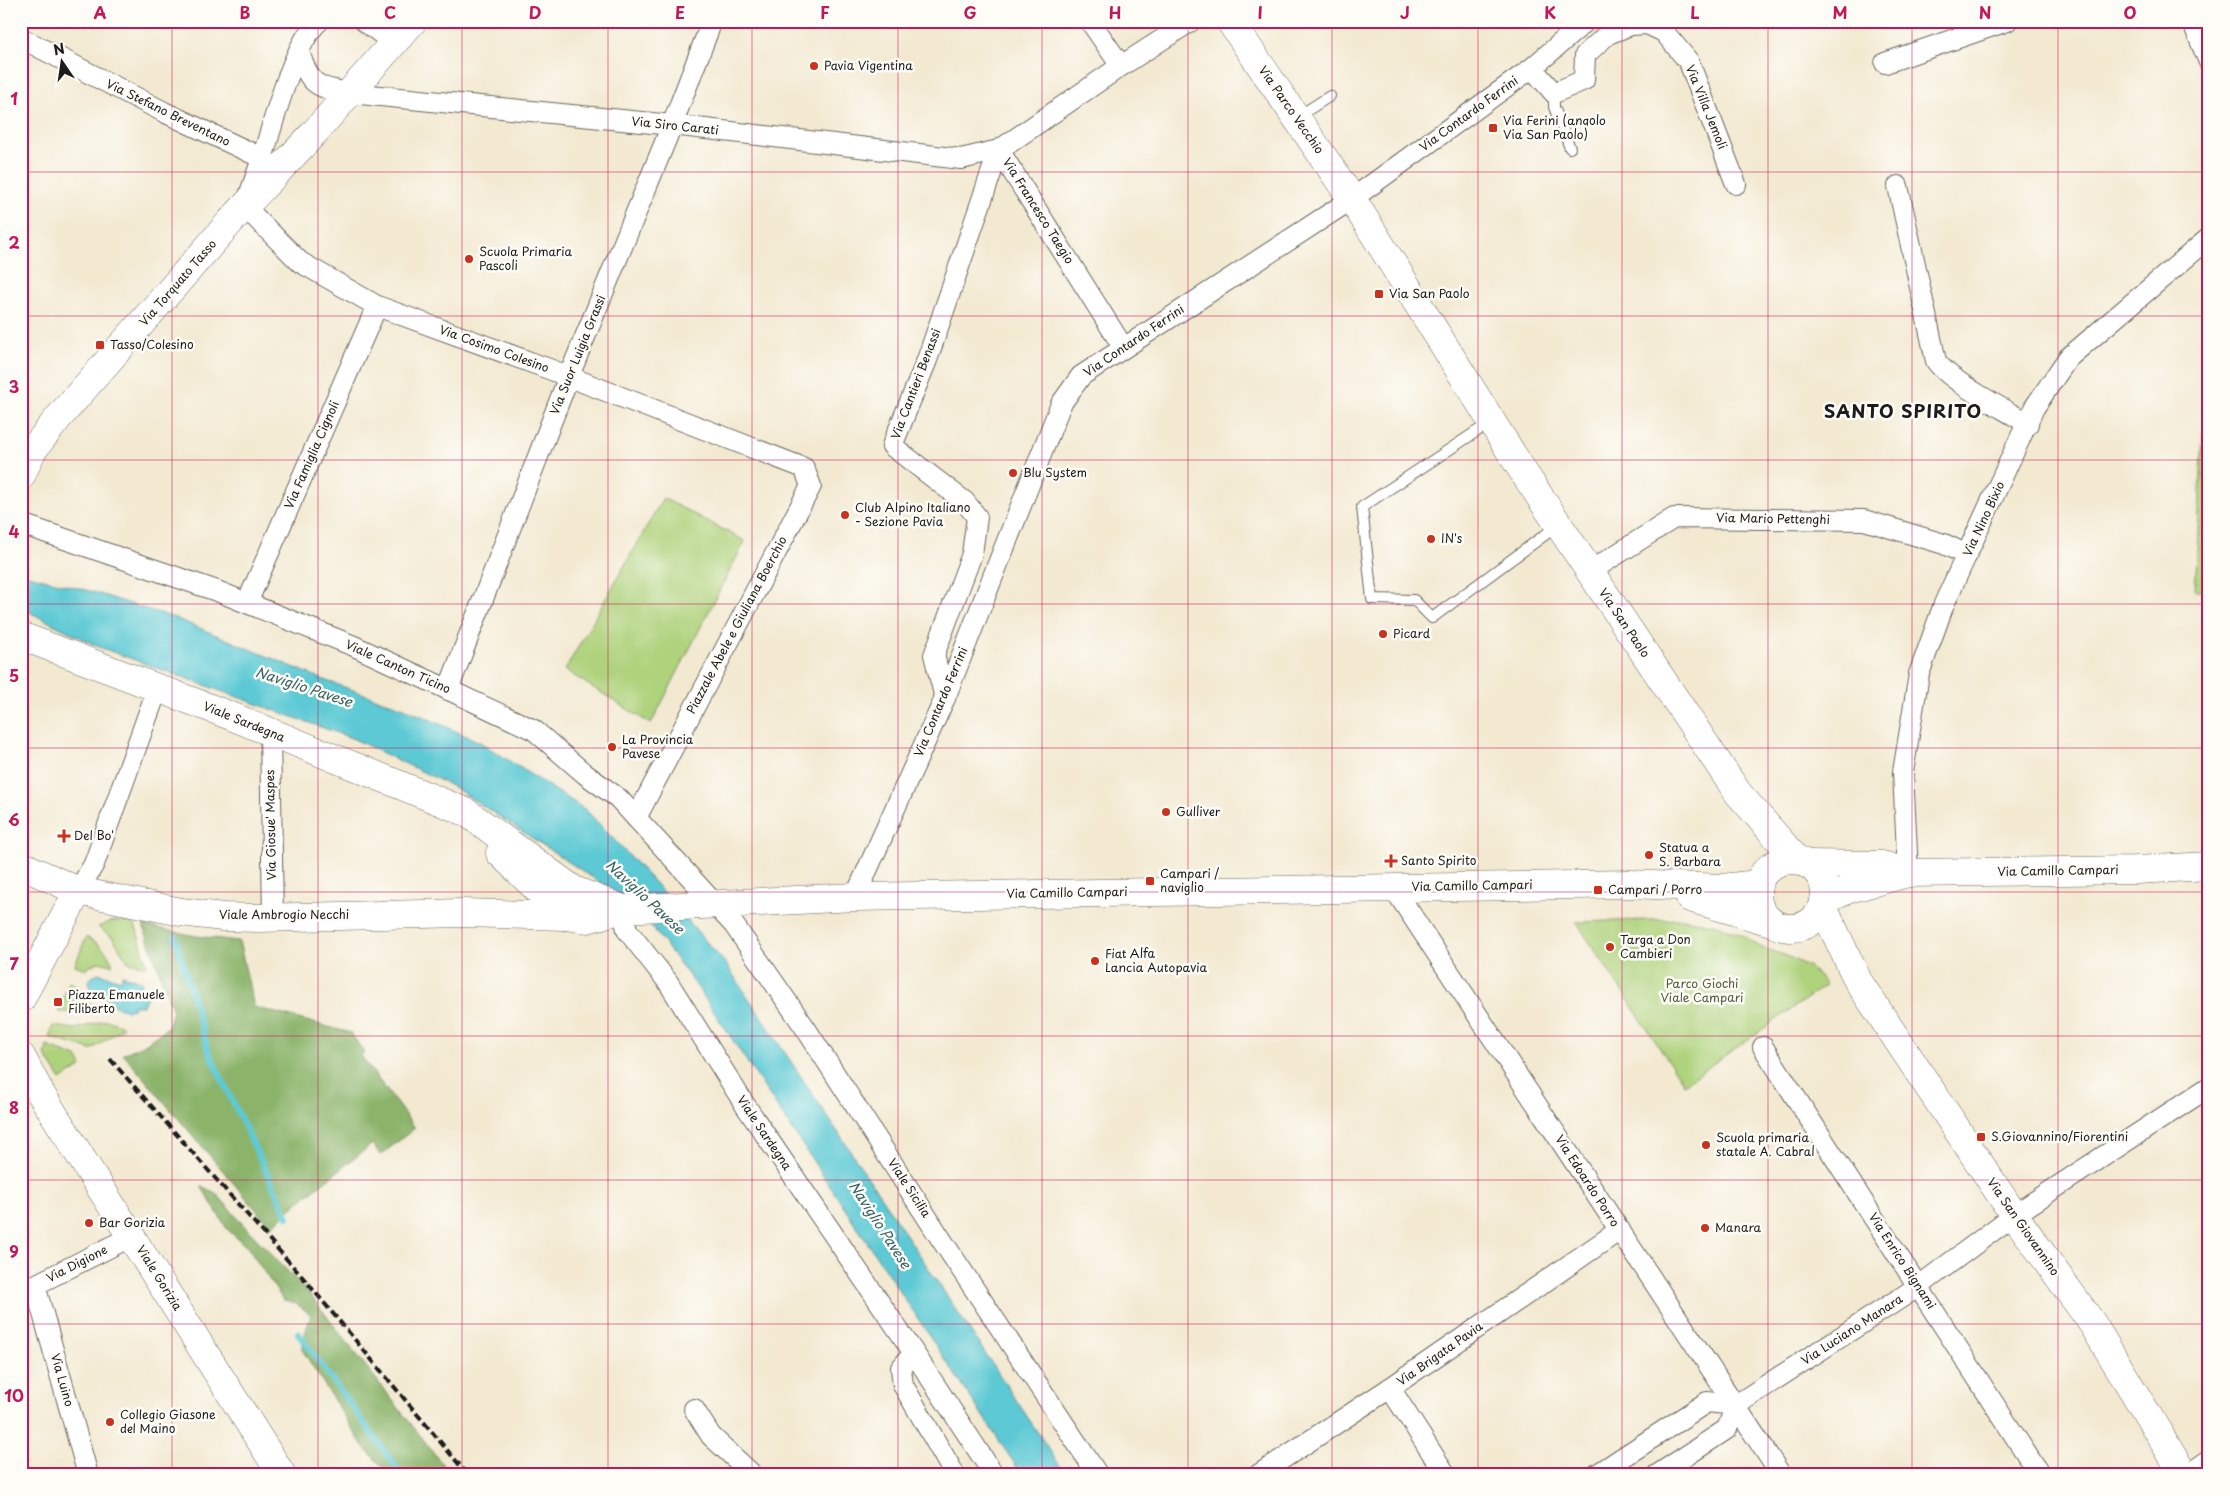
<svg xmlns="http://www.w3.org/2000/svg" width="2230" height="1496" viewBox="0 0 2230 1496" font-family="'Playpen Sans',sans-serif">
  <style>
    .green { fill: #afd27b; stroke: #66774c }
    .forest { fill: #8bb46b; stroke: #546844 }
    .water { fill: #5cc9d4; stroke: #3c7278 }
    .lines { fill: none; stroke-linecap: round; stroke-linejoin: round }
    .stream { stroke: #5cc9d4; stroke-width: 6 }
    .lane-casing { stroke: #67645b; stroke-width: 12 }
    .street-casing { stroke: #67645b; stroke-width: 22 }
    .secondary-casing { stroke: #67645b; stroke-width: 29 }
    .lane { stroke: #fff; stroke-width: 10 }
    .street { stroke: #fff; stroke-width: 20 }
    .secondary { stroke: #fff; stroke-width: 28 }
    .rail { stroke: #1c1c1c; stroke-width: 4; stroke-dasharray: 8 4; stroke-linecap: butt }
    .grid { fill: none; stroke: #c2185b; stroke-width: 1; stroke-opacity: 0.55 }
    .poi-dot { fill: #c8321e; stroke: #fdfcf7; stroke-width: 2 }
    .labels { text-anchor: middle; stroke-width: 5; stroke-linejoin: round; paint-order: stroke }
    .poi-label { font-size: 12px; fill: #1c1c1c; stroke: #fdfcf7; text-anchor: start }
    .street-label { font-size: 12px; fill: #1c1c1c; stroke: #fdfcf7 }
    .park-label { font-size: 12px; fill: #4f5c3d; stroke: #fdfcf7 }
    .water-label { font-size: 14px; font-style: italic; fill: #366166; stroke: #fdfcf7 }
    .district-label { font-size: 18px; font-weight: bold; letter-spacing: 1px; fill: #1c1c1c; stroke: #fdfcf7 }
    .neatline { fill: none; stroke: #c2185b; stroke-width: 2 }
    .grid-label { font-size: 16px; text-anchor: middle; font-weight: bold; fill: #c2185b }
  </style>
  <rect width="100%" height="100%" fill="#fdfcf7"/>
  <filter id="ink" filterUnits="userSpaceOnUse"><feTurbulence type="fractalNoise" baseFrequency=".02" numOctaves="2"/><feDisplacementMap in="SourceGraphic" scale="10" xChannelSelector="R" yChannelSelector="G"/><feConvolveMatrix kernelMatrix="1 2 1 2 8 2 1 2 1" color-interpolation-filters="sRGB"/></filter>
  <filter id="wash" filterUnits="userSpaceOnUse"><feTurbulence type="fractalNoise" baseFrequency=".0096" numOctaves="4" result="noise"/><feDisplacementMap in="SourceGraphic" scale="20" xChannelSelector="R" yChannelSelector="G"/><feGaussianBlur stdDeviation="1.12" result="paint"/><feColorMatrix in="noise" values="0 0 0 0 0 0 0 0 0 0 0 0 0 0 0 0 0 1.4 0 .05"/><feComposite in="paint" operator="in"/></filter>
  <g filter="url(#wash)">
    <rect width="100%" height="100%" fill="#f3e9d1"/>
    <!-- green -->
    <g class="green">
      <polygon points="2203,432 2209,433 2209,592 2195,591"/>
      <polygon points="663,498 745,541 651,724 565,670"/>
      <polygon points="1684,919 1717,925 1745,936 1760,947 1787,956 1811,968 1826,985 1684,1084 1576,922"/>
      <polygon points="112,921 130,922 136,927 147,966 128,962 113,938 98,927"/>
      <path d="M 86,937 C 98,942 107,951 112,962 L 112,965 L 98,962 L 85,969 L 75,965 Z"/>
      <polygon points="69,982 78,986 84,999 95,1006 95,1009 82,1013 58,1012"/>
      <polygon points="106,1020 121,1025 123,1028 91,1050 49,1037 53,1026 76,1029"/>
      <polygon points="47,1046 77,1057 82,1066 61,1080 45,1055"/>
    </g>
    <!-- forest -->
    <g class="forest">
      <path d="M 143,925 L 196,936 L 239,941 L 254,1007 L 351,1033 L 364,1053 L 361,1056 L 415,1128 L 381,1155 L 372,1144 C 338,1172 302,1197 271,1227 L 123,1054 L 145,1044 L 168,1027 L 173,1011 Z"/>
      <polygon points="201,1186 216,1193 247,1229 307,1291 451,1475 418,1475 416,1472 390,1475 363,1446 303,1351 303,1340 311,1315 297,1304 283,1300 248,1248 227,1229"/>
    </g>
    <!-- water -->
    <g class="water">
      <polygon points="21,573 93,592 175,618 327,681 404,708 480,742 586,810 654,882 726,964 1066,1475 1022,1475 696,985 636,906 454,787 354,739 99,647 21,608"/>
      <path d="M 98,973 L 121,980 L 122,975 L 141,981 L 142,984 L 137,987 L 144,988 L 144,991 L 148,993 L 143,1006 L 132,1006 L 134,1009 L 128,1010 L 112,1005 L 114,1000 C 101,997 89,995 88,980 Z"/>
    </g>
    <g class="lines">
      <!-- stream -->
      <g class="stream">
        <polyline points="175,936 208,1050 288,1217"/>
        <polyline points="298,1333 402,1475"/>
      </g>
    </g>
  </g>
  <g filter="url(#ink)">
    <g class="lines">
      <!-- lane casing -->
      <g class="lane-casing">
        <g id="lane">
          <polyline points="1554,93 1554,107 1570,148"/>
          <polyline points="1297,117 1330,96"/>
          <polyline points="1491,422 1362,507 1372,599 1414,600 1432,618 1557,526"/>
        </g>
      </g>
      <!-- street casing -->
      <g class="street-casing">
        <g id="street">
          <path d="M 319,21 C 294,42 273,123 263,156 C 257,173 251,190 245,207 L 300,262 L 377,306 L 549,369 L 804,468 L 811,486 L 636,818"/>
          <polyline points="364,21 395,44"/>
          <polyline points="1090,21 1121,66"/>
          <polyline points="2192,21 2209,62"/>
          <polyline points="21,38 164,112 262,158"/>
          <path d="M 299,52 C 310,85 316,88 350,93 L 672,125 L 961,159 L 999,150"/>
          <polyline points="1885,63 2007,21"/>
          <polyline points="1532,68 1554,93 1584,80 1585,55 1608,34 1631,25 1647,24 1664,32 1689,62 1736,184"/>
          <path d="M 1898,186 L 1936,361 C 1950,382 2005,409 2028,424"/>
          <polyline points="1123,347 999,150 1121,66 1191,21"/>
          <polyline points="21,524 217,591 354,646 434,683 534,730 585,774 618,798 734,925 806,1029 941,1239 1098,1475"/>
          <polyline points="1589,572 1674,518 1864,520 1944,544 1967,555"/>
          <polyline points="247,603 377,306"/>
          <polyline points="448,690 569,376 672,125 712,21"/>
          <polyline points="945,698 934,655 972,554 977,517 965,502 892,446 927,360 999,150"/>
          <polyline points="270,732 273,918"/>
          <polyline points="1908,873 1903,772 1919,674 1944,604 2034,408 2068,358 2209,238"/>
          <polyline points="1393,887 1781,1475"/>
          <polyline points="78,891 94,864 158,687"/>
          <polyline points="855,897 945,698 1061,404 1081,376 1352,199 1532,68 1586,21"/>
          <polyline points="623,909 627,930 668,982 745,1105 914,1353 994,1475"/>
          <polyline points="1763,1047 2040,1475"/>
          <polyline points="35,1285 88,1475"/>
          <polyline points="21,1287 35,1285 132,1236"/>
          <polyline points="914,1353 901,1368 903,1385 955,1475"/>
          <polyline points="1390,1388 1446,1475"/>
          <polyline points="694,1409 711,1436 753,1475"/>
          <polyline points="1258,1475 1390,1388 1620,1230"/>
          <polyline points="1596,1475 1707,1402 1736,1405"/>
          <polyline points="1657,1475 1727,1429 1736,1405 1919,1286 2014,1215 2209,1087"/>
          <polyline points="2187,1475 2209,1460"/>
        </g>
      </g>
      <!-- secondary casing -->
      <g class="secondary-casing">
        <g id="secondary">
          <polyline points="1230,21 1352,199 1524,473 1738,793 1797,860"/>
          <polyline points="21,476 32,451 59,417 231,221 314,133 413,21"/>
          <polyline points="21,636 231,716 466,812 574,890 623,909"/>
          <polyline points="500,853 565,916"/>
          <circle cx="1791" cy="894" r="34"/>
          <polyline points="1807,864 1882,865 1899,870"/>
          <polyline points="21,865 78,891 181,912 223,917 258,918 463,913 565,916 587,919 623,909 855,897 1630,884 1722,888 1758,884"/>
          <polyline points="1690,898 1768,921"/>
          <polyline points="1824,901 1849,889 1908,873 2136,870 2209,866"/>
          <polyline points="1823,907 1858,981 2014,1215 2092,1323 2184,1475"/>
          <polyline points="21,999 78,891"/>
          <polyline points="21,1056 41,1094 282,1475"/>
        </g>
      </g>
      <!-- lane -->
      <use href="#lane" class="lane"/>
      <!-- street -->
      <use href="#street" class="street"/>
      <!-- secondary -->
      <use href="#secondary" class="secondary"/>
      <!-- rail -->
      <polyline class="rail" points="110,1059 305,1280 468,1475"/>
    </g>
  </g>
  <!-- grid -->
  <path class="grid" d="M 172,21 L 172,1475M 318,21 L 318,1475M 462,21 L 462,1475M 608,21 L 608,1475M 752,21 L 752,1475M 898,21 L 898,1475M 1042,21 L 1042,1475M 1188,21 L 1188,1475M 1332,21 L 1332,1475M 1478,21 L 1478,1475M 1622,21 L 1622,1475M 1768,21 L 1768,1475M 1912,21 L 1912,1475M 2058,21 L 2058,1475M 21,172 L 2209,172M 21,316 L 2209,316M 21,460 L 2209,460M 21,604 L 2209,604M 21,748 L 2209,748M 21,892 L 2209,892M 21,1036 L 2209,1036M 21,1180 L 2209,1180M 21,1324 L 2209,1324"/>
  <!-- markers -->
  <g class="poi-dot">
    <circle cx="814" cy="66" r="5"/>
    <rect x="1488" y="123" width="10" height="10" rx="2.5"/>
    <circle cx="469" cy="259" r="5"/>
    <rect x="1374" y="289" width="10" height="10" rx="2.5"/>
    <rect x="95" y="340" width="10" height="10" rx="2.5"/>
    <circle cx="1013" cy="473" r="5"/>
    <circle cx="845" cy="515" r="5"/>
    <circle cx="1431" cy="539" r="5"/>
    <circle cx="1383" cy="634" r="5"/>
    <circle cx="612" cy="747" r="5"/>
    <circle cx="1166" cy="812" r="5"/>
    <path d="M61.5 828.5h5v5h5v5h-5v5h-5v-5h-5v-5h5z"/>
    <circle cx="1649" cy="855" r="5"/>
    <path d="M1388.5 853.5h5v5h5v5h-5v5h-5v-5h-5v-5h5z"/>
    <rect x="1145" y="876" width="10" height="10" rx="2.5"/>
    <rect x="1593" y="885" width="10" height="10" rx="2.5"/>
    <circle cx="1610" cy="947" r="5"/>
    <circle cx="1095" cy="961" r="5"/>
    <rect x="53" y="997" width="10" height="10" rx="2.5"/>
    <rect x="1976" y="1132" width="10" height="10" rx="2.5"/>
    <circle cx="1706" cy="1145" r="5"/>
    <circle cx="89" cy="1223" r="5"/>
    <circle cx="1705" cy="1228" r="5"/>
    <circle cx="110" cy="1422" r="5"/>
  </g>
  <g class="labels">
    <!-- poi labels -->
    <g class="poi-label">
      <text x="824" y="70">Pavia Vigentina</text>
      <text x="1503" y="125">Via Ferini (angolo<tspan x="1503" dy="14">Via San Paolo)</tspan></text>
      <text x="479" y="256">Scuola Primaria<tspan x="479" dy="14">Pascoli</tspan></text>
      <text x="1389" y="298">Via San Paolo</text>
      <text x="110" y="349">Tasso/Colesino</text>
      <text x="1023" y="477">Blu System</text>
      <text x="855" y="512">Club Alpino Italiano<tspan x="855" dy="14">- Sezione Pavia</tspan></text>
      <text x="1441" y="543">IN's</text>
      <text x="1393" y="638">Picard</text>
      <text x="622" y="744">La Provincia<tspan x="622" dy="14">Pavese</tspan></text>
      <text x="1176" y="816">Gulliver</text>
      <text x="74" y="840">Del Bo'</text>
      <text x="1659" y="852">Statua a<tspan x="1659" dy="14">S. Barbara</tspan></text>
      <text x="1401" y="865">Santo Spirito</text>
      <text x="1160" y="878">Campari /<tspan x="1160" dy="14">naviglio</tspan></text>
      <text x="1608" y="894">Campari / Porro</text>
      <text x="1620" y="944">Targa a Don<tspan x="1620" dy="14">Cambieri</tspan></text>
      <text x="1105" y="958">Fiat Alfa<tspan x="1105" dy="14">Lancia Autopavia</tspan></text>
      <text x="68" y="999">Piazza Emanuele<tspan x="68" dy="14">Filiberto</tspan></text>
      <text x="1991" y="1141">S.Giovannino/Fiorentini</text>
      <text x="1716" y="1142">Scuola primaria<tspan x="1716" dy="14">statale A. Cabral</tspan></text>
      <text x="99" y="1227">Bar Gorizia</text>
      <text x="1715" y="1232">Manara</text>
      <text x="120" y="1419">Collegio Giasone<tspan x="120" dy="14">del Maino</tspan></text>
    </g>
    <!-- street labels -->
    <g class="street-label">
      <text transform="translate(1706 107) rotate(68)" y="4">Via Villa Jemoli</text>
      <text transform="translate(1291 110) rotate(55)" y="4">Via Parco Vecchio</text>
      <text transform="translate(168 113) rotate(26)" y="4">Via Stefano Breventano</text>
      <text transform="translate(1469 114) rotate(-36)" y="4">Via Contardo Ferrini</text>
      <text transform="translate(675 126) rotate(6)" y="4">Via Siro Carati</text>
      <text transform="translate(1038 211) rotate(58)" y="4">Via Francesco Taegio</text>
      <text transform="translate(178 283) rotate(-49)" y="4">Via Torquato Tasso</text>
      <text transform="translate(1134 341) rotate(-34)" y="4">Via Contardo Ferrini</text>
      <text transform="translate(494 349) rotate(20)" y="4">Via Cosimo Colesino</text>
      <text transform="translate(578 355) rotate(-68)" y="4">Via Suor Luigia Grassi</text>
      <text transform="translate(916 384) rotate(-69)" y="4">Via Cantieri Benassi</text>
      <text transform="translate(312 455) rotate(-66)" y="4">Via Famiglia Cignoli</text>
      <text transform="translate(1773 519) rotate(1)" y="4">Via Mario Pettenghi</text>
      <text transform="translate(1984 519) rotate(-65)" y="4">Via Nino Bixio</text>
      <text transform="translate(1624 623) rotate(56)" y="4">Via San Paolo</text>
      <text transform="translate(737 625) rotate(-62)" y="4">Piazzale Abele e Giuliana Boerchio</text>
      <text transform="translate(398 667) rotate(24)" y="4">Viale Canton Ticino</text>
      <text transform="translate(941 702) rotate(-67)" y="4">Via Contardo Ferrini</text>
      <text transform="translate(244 722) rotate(22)" y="4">Viale Sardegna</text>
      <text transform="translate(271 825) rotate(-91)" y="4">Via Giosue' Maspes</text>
      <text transform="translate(2058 871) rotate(-1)" y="4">Via Camillo Campari</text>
      <text transform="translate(1472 886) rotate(-1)" y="4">Via Camillo Campari</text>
      <text transform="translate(1067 893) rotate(-1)" y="4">Via Camillo Campari</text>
      <text x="284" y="919">Viale Ambrogio Necchi</text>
      <text transform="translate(764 1133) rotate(56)" y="4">Viale Sardegna</text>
      <text transform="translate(1587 1181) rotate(57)" y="4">Via Edoardo Porro</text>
      <text transform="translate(909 1188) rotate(57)" y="4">Viale Sicilia</text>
      <text transform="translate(2023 1227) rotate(55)" y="4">Via San Giovannino</text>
      <text transform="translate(1902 1261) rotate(57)" y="4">Via Enrico Bignami</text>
      <text transform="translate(77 1264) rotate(-27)" y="4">Via Digione</text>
      <text transform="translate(159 1278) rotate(58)" y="4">Viale Gorizia</text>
      <text transform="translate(1852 1330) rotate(-33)" y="4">Via Luciano Manara</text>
      <text transform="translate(1440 1354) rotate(-35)" y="4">Via Brigata Pavia</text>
      <text transform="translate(62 1380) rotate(74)" y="4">Via Luino</text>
    </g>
    <!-- park labels -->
    <g class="park-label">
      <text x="1702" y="988">Parco Giochi<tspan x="1702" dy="14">Viale Campari</tspan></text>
    </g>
    <!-- water labels -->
    <g class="water-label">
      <text transform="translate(304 687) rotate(18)" y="5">Naviglio Pavese</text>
      <text transform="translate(645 897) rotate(43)" y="5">Naviglio Pavese</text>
      <text transform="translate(880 1225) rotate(57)" y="5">Naviglio Pavese</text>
    </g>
    <!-- district labels -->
    <g class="district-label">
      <text x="1903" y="418">SANTO SPIRITO</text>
    </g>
  </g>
  <!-- margin -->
  <rect width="2230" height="1496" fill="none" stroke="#fdfcf7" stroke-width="55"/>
  <!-- north arrow -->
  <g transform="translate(62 62) rotate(347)" stroke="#fdfcf7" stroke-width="4" paint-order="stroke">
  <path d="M0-4L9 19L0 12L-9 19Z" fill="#1c1c1c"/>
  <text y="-8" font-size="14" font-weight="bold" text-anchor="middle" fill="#1c1c1c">N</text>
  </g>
  <rect x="28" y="28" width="2174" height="1440" class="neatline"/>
  <g class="grid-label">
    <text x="100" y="19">A</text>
    <text x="245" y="19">B</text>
    <text x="390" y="19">C</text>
    <text x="535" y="19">D</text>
    <text x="680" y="19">E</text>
    <text x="825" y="19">F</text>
    <text x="970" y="19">G</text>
    <text x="1115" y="19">H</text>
    <text x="1260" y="19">I</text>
    <text x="1405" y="19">J</text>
    <text x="1550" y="19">K</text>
    <text x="1695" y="19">L</text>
    <text x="1840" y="19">M</text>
    <text x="1985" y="19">N</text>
    <text x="2130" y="19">O</text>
    <text x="14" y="105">1</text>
    <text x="14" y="249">2</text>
    <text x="14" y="393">3</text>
    <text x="14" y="538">4</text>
    <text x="14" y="682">5</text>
    <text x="14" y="826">6</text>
    <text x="14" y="970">7</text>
    <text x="14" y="1114">8</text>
    <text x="14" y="1258">9</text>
    <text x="14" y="1402">10</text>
  </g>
</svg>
